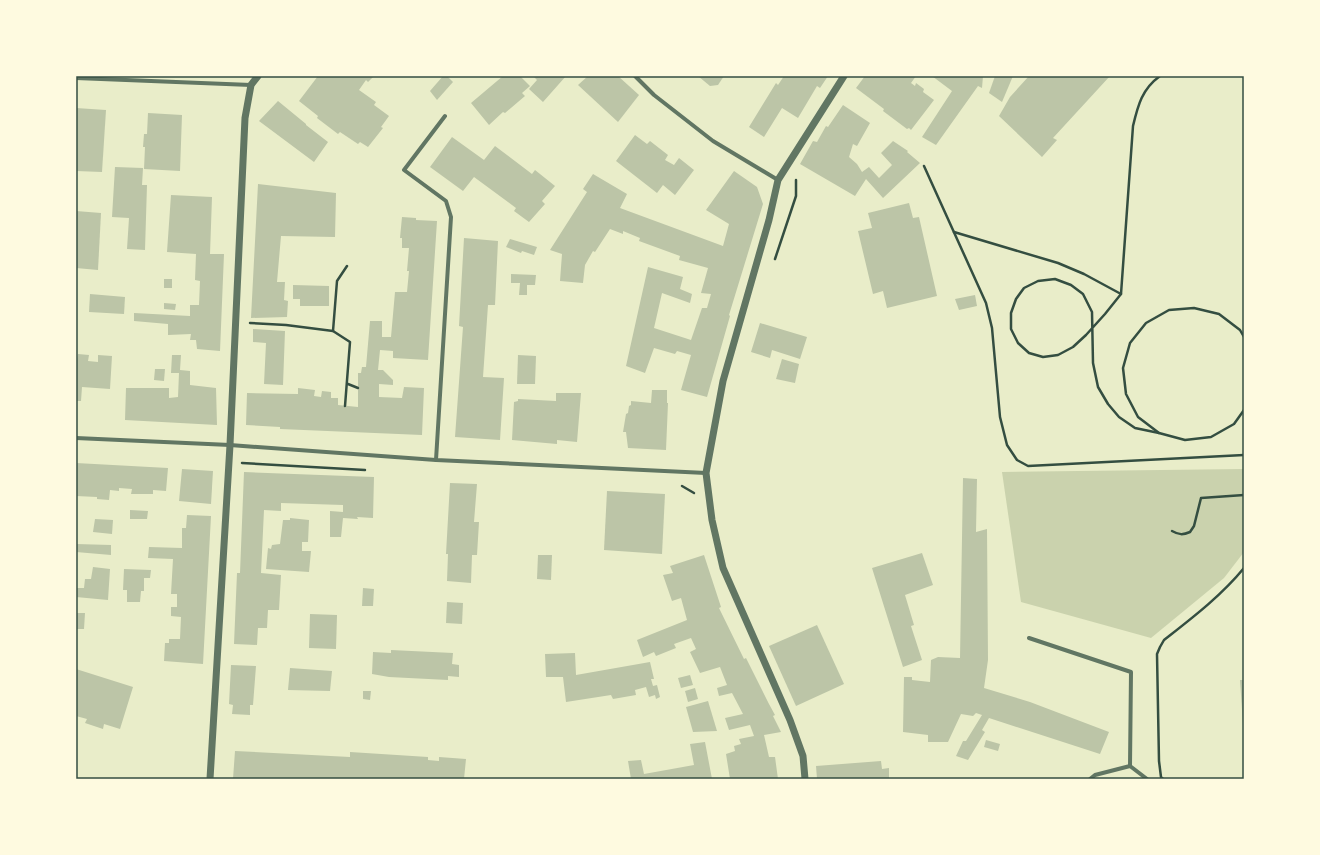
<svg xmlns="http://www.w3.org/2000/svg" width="1320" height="855" viewBox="0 0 1320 855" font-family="Quicksand,sans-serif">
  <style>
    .green { fill: #cad2ad }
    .building { fill: #bcc5a7 }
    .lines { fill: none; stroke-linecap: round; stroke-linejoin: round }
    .path { stroke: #344e41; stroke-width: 2.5 }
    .minor { stroke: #617663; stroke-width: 4 }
    .tertiary { stroke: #617663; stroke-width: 7 }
    .neatline { fill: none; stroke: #344e41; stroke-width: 1.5 }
  </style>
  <rect width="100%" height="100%" fill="#e9edc9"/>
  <!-- green -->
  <polygon class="green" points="1244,469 1244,552 1224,578 1151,638 1021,602 1002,472"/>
  <!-- building -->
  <g class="building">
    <polygon points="318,76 374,76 368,82 366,80 359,90 376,102 374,105 389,116 381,127 383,128 368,147 360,142 358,144 340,132 338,134 317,118 318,116 299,101"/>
    <polygon points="443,76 447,76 453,82 437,100 430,91"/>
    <polygon points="503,76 520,76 530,86 522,93 525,96 505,113 503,112 489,125 471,103"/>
    <polygon points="533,76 566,76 543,102 529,89 537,80"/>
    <polygon points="588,76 618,76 639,95 618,122 578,85"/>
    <polygon points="698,76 724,76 718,85 710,86"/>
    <polygon points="784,76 828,76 820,88 817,86 798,118 782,108 764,137 749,127 776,83 778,85"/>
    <polygon points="865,76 916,76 911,83 915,86 916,83 924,89 923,92 934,100 911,130 909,128 907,129 883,111 884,109 856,88"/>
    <polygon points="932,76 983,76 982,88 978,86 936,145 922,137 952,91"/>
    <polygon points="995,76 1013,76 1002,102 989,93"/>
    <polygon points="1029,76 1110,76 1053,138 1057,140 1042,157 999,116 1010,97"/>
    <polygon points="278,101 306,124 306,125 328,142 314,162 259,121"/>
    <polygon points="843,105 870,123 857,146 853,144 849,157 857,164 862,172 869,167 879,178 892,165 881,153 893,141 908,151 907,152 920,163 883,198 866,179 855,196 800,164 813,141 817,142 826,126 828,127"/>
    <polygon points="76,108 106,110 102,172 76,171"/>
    <polygon points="148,113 182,115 180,171 144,169 145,147 143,147 144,134 147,134"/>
    <polygon points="635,135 647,144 650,141 668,155 665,160 674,165 679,158 694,170 675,195 663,185 657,193 616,161"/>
    <polygon points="452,137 484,160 495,146 532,174 535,170 555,186 542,201 545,204 529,222 514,211 516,208 474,177 463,191 430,167"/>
    <polygon points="115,167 143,168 142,185 147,185 145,250 127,249 129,218 112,217"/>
    <polygon points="734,171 757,187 763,204 729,315 730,316 707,397 681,390 691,355 677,351 675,354 654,348 645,373 626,366 648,267 683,277 680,289 692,294 690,303 662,293 654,328 691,340 702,308 707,308 711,294 701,293 708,268 679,260 680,256 639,241 640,238 623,231 623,234 610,229 595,252 593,251 585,265 583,283 560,281 562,254 550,250 587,192 583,189 593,174 627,194 620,208 723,246 729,224 706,210"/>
    <polygon points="258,184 336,193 335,237 281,236 277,282 285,282 284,300 288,301 287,317 251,318"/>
    <polygon points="171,195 212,197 210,254 224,254 220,351 197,349 196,340 190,340 191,334 168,335 168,324 134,321 134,313 190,316 190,305 199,305 200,281 195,280 196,254 167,252"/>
    <polygon points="909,203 913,218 919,217 937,296 887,308 883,291 873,294 858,231 872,228 868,213"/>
    <polygon points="76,211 101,213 98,270 76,268"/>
    <polygon points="402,217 416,218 416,220 437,221 428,360 393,358 393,351 380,350 378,370 383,370 393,380 393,385 379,384 379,397 402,398 404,387 424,388 422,435 280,429 280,427 246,425 247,393 298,394 298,388 315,390 314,396 321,397 322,391 331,392 331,398 338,398 338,405 358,407 358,373 361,373 362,367 366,367 370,321 382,321 382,337 391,337 395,292 407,292 409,271 407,271 409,248 402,248 402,238 400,238"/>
    <polygon points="464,238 498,241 495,305 488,305 483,377 504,378 500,440 455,437 463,327 459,326"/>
    <polygon points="510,239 537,247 534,255 522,251 521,253 506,247"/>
    <polygon points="511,274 536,275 535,285 527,285 527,295 519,295 520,283 511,283"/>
    <rect x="164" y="279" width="8" height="9"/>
    <polygon points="293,285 329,286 329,306 300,306 300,299 293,299"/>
    <polygon points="90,294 125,297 124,314 89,312"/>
    <polygon points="975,295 977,306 959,310 955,299"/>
    <polygon points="164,303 176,304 175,310 164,309"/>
    <polygon points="760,323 807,337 800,359 772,350 770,358 751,352"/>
    <polygon points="253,329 285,331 283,385 264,384 266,343 253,342"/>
    <polygon points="78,354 89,355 88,361 98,362 98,355 112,356 110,389 82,387 81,401 76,401 76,360 77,360"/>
    <polygon points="172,355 181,355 180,370 190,371 190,385 216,388 217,425 125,420 126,388 169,388 169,398 178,397 179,373 171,373"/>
    <polygon points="518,355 536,356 535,384 517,384"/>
    <polygon points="782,359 799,364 795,383 776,379"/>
    <polygon points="155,369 165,369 164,381 154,380"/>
    <polygon points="652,390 667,390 667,403 668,403 666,450 628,448 626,432 623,432 626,414 628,413 629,406 631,405 631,401 651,403"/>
    <polygon points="556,393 581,393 577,442 557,440 557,444 512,440 514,402 518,401 518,399 556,401"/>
    <polygon points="76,463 168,468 166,491 153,490 153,494 131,494 132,489 119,488 119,491 110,490 109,500 97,499 97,497 76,496"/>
    <polygon points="182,469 213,471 211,504 179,501"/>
    <polygon points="244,472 374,477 373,518 357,517 358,519 343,518 341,537 330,537 330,511 343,512 343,505 281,503 281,511 264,510 261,573 281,575 279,610 268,610 267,628 258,628 257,645 234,644 237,573 240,573"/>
    <polygon points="963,478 977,479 976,532 987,529 988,660 984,688 1030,702 1109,732 1100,754 989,718 982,730 985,732 968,760 956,756 963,741 966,741 982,715 976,713 973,716 961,714 948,742 928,742 928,735 903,732 904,677 912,677 912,680 930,682 931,660 938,657 960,658"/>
    <polygon points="450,483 477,484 474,522 479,522 477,555 472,555 471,583 447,581 448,554 446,554"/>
    <polygon points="607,491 665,494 662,554 604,550"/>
    <polygon points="130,510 148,511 147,519 130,519"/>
    <polygon points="187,515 211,516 203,664 164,661 165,643 169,643 169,639 180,639 181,617 171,616 171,607 177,607 177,594 171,594 173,559 148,558 149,547 182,548 182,528 186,528"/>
    <polygon points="290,518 309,520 308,542 302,542 302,551 311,551 309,572 266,569 268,548 271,549 272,545 280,544 283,520 290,520"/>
    <polygon points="95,519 113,520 112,534 93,532"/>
    <polygon points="76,544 111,545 111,555 76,552"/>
    <polygon points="922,553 933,585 905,595 914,625 911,626 922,660 903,667 872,568"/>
    <polygon points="538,555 552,555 551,580 537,579"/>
    <polygon points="704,555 721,607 719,608 744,659 746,658 769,704 775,715 773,716 781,732 764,735 769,757 775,757 778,779 730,779 726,754 735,751 734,746 741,744 739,739 754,736 750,725 729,730 725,718 743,714 732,693 719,696 717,688 727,685 720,667 700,673 690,652 696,649 691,638 674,644 676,648 656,656 654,652 643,657 637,640 687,620 681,598 672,601 663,575 673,573 670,566"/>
    <polygon points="93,567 110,569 108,600 76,597 76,588 84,588 85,579 91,579"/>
    <polygon points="124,569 151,570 150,578 144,578 144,591 141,591 140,602 127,602 127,590 123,590"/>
    <polygon points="363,588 374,589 373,606 362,606"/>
    <polygon points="447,602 463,603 462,624 446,623"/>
    <polygon points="76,613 85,613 84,629 76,629"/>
    <polygon points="310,614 337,615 336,649 309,648"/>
    <polygon points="817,625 844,684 796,706 769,646"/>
    <polygon points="391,650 453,653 452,664 459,665 459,677 448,676 448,680 389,677 372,674 373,652 391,653"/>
    <polygon points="575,653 576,675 650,662 654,679 651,679 653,686 657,685 660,697 656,699 655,695 649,697 646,687 635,690 636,695 613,699 611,695 566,702 563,677 546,677 545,654"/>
    <polygon points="231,665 256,666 253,705 250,705 250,715 232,714 233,705 229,704"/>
    <polygon points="290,668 332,671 330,691 288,690"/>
    <polygon points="76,669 133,687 120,729 104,724 103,729 85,723 87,719 76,716"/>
    <polygon points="690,675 693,685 681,688 678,678"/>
    <polygon points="1240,680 1244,680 1244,725 1243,725"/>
    <polygon points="695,688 698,699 688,702 685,691"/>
    <polygon points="363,691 371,691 370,700 363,699"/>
    <polygon points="708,701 717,731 693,732 686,707"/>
    <polygon points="986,740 1000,744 998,751 984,747"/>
    <polygon points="705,742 712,779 631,779 628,761 641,760 644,774 694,765 690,744"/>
    <polygon points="235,751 350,757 350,752 428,757 428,760 439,761 439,757 466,759 464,779 233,779"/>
    <polygon points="881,761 882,769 889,768 889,779 817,779 816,766"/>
  </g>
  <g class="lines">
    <!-- path -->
    <g class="path">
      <polyline points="924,166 986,303 992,328 1000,417 1007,445 1017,460 1028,466 1244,455"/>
      <polyline points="954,232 1058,263 1084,274 1121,294"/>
      <polyline points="775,259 796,196 796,180"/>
      <polyline points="250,323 286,325 333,331 337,281 347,266"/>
      <polyline points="333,331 350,342 345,406"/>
      <polyline points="1244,337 1240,330 1219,314 1194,308 1169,310 1146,323 1130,343 1123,368 1126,394 1138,417 1159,433 1185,440 1211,437 1234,424 1244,410"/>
      <polyline points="348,384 358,388"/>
      <path d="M 1159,433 L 1135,428 L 1119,417 L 1108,404 L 1098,387 L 1093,363 L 1092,312 L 1083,294 L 1071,285 L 1055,279 L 1038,281 L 1024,288 L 1016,299 L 1011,313 L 1011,329 L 1018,343 L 1029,353 L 1043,357 L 1058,355 L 1073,347 L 1086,335 L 1105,314 L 1121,294 L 1133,126 C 1138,105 1142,89 1160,76"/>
      <polyline points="242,463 365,470"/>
      <polyline points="682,486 694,493"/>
      <path d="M 1172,531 C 1179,535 1183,535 1190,532 L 1194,526 L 1201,498 L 1244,495"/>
      <path d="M 1163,779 L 1161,777 L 1159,761 L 1157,654 L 1160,647 L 1164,640 C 1192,618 1221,596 1244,568"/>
    </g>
    <!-- minor -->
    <g class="minor">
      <polyline points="635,76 654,95 713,141 778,180"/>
      <polyline points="76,78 251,85"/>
      <polyline points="76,438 230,445 436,460 706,473"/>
      <polyline points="436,460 451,217 446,201 404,170 445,116"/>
      <polyline points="1029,638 1131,672 1130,766 1095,775 1090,779"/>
      <polyline points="1130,766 1147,779"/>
    </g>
    <!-- tertiary -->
    <g class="tertiary">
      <polyline points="210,779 230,445 245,118 251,85 258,76"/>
      <polyline points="805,779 803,756 790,720 723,568 712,520 706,473 723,381 769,220 778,180 844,76"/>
    </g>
  </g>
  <!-- border -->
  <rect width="1320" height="855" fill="none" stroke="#fefae0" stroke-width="154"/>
  <rect x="77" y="77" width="1166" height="701" class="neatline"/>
</svg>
